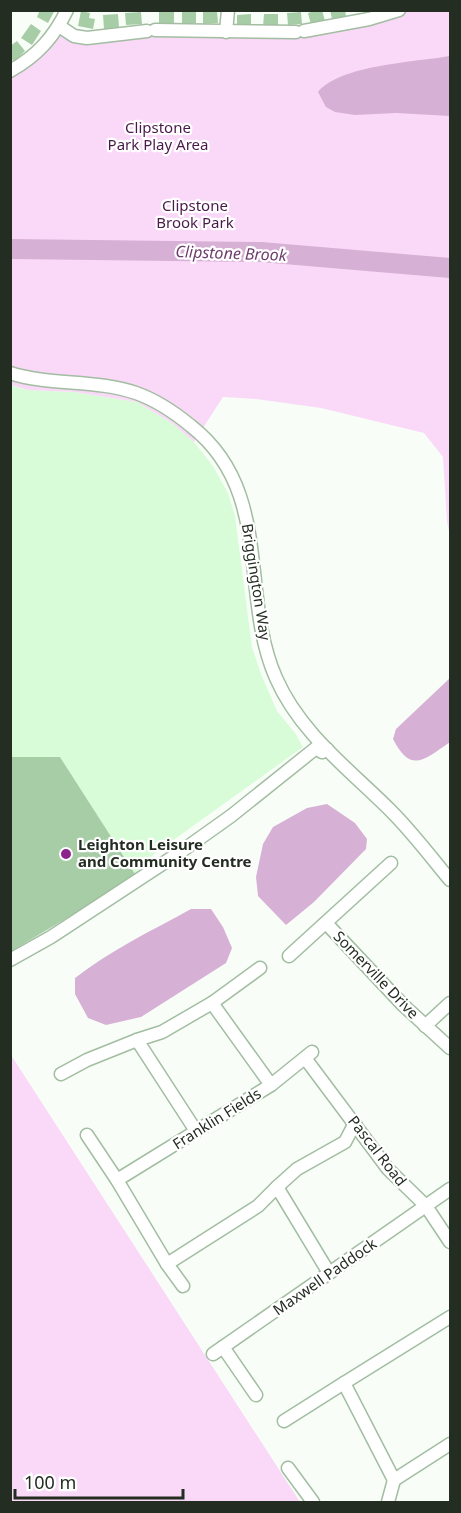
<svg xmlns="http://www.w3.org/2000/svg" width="461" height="1513" viewBox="0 0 461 1513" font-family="'Noto Sans',sans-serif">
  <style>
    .built { fill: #d9fcd8 }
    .green { fill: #fad9f8 }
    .water { fill: #d7b0d5 }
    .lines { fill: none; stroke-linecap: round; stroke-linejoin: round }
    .river { stroke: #d7b0d5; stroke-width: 20 }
    .building { fill: #a7cda6 }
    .minor-casing { stroke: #a2bda1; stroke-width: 15 }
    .minor { stroke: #fff; stroke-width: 12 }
    .poi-dot { fill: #8b248b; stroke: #fff; stroke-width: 2 }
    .labels { text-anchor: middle; stroke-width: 4.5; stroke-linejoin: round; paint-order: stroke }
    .park-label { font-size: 15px; fill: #491a49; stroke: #fff }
    .street-label { font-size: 15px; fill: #232d22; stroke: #fff }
    .poi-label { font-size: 15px; font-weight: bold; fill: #232d22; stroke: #fff; text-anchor: start }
    .water-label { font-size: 16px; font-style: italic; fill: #6e3c6d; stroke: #fff }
  </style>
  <rect width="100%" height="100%" fill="#f8fef7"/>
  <!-- built -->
  <polygon class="built" points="10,385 28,390 74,392 137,402 172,423 194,442 213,466 228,493 235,516 252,647 261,674 277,711 295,733 303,747 154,854 135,874 60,757 11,757"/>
  <!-- green -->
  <g class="green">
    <polygon points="399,11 450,11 450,536 447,522 443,457 424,433 321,408 256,399 223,397 194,442 172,423 137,402 74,392 28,390 11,385 10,71 59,26 74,36 272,32"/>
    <polygon points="11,1055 300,1502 11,1502"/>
  </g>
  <!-- water -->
  <g class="water">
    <path d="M 450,56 L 450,116 L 396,113 L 355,115 L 335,112 L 326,107 L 318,92 C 340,65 415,62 450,56 Z"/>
    <path d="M 450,678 L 450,742 C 424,760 411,774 393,739 L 396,729 Z"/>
    <polygon points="327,804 355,823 367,839 366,849 314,902 286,925 258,896 256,877 263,844 273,827 307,808"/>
    <path d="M 191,909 L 211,909 L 223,927 L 232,948 L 226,963 L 141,1017 L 106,1025 L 88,1018 L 75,994 L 75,978 C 111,950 151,931 191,909 Z"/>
  </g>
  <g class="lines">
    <!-- river -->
    <polyline class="river" points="10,249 261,252 450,268"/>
  </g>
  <!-- building -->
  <g class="building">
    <polygon points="40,10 55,10 48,23 37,17"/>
    <polygon points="318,10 322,10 325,21 311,25 308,13"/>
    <polygon points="330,10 345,10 346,16 332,19"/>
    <polygon points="81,11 90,13 89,18 95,19 93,29 78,26"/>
    <polygon points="174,11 174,24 159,24 159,12"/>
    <rect x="182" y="11" width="14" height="12"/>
    <polygon points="203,11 217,11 218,23 203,24"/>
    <polygon points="141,12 142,24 126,25 125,13"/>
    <polygon points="301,12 302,24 288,25 287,13"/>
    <polygon points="118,14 119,27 104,29 103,15"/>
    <polygon points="251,14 251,27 237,27 237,15"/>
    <polygon points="264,14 278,14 278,27 263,27"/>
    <polygon points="31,24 41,31 32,45 21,38"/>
    <polygon points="17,41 25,51 14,62 10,57 10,46"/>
    <polygon points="10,757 60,757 135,874 97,900 10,952"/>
  </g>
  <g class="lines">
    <!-- minor casing -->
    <g class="minor-casing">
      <g id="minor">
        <polyline points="59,26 74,36 87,38 147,31"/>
        <polyline points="155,30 296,32"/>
        <polyline points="304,31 369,19 399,10"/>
        <polyline points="226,32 228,10"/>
        <path d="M 10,71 C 37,56 54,37 67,10"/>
        <path d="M 10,373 C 50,386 95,379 136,393 C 156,400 174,412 191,426 C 274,491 239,594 276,678 C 300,733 349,769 391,811 C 412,832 431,857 450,880"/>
        <polyline points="326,923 403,1005 450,1048"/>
        <polyline points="289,956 391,863"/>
        <polyline points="10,960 51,937 179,853 231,816 316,748 322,752 327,749"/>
        <polyline points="212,1003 260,968"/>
        <polyline points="425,1026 450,1003"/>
        <polyline points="305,1058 388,1169 426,1206 450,1242"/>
        <polyline points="61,1074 87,1060 137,1040"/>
        <polyline points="196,1131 137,1040 162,1032 212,1003 271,1085"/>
        <polyline points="87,1135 117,1180 167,1264 258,1206 277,1187 329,1273"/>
        <polyline points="117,1180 271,1085 312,1052"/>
        <polyline points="277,1187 297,1169 345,1142 355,1123"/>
        <polyline points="167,1264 183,1286"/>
        <polyline points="450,1317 344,1383 394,1480 450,1444"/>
        <polyline points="223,1347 256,1395"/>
        <polyline points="213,1354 450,1189"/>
        <polyline points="284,1421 344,1383"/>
        <polyline points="288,1468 313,1502"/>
        <polyline points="388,1502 394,1480"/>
      </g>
    </g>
    <!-- minor -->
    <use href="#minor" class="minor"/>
  </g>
  <!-- markers -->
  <circle class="poi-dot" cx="66" cy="854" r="6"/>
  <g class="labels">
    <!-- park labels -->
    <g class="park-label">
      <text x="158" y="133">Clipstone<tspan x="158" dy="17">Park Play Area</tspan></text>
      <text x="195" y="211">Clipstone<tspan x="195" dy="17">Brook Park</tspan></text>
    </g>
    <!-- street labels -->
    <g class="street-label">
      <text transform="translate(256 582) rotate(81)" y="5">Briggington Way</text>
      <text transform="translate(376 975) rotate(46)" y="5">Somerville Drive</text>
      <text transform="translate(217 1119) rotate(-32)" y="5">Franklin Fields</text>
      <text transform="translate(377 1151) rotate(52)" y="5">Pascal Road</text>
      <text transform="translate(325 1277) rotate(-35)" y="5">Maxwell Paddock</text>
    </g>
    <!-- poi labels -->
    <g class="poi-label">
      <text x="78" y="850">Leighton Leisure<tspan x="78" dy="17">and Community Centre</tspan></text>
    </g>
    <!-- water labels -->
    <g class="water-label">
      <text transform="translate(231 253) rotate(2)" y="6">Clipstone Brook</text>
    </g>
  </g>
  <!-- border -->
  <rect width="461" height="1513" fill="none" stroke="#232d22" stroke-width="24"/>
  <!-- scale -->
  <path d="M15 1489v9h168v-9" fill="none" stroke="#232d22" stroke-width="3"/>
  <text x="24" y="1489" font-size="18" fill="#232d22" stroke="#ffffff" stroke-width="4.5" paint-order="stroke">100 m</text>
</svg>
